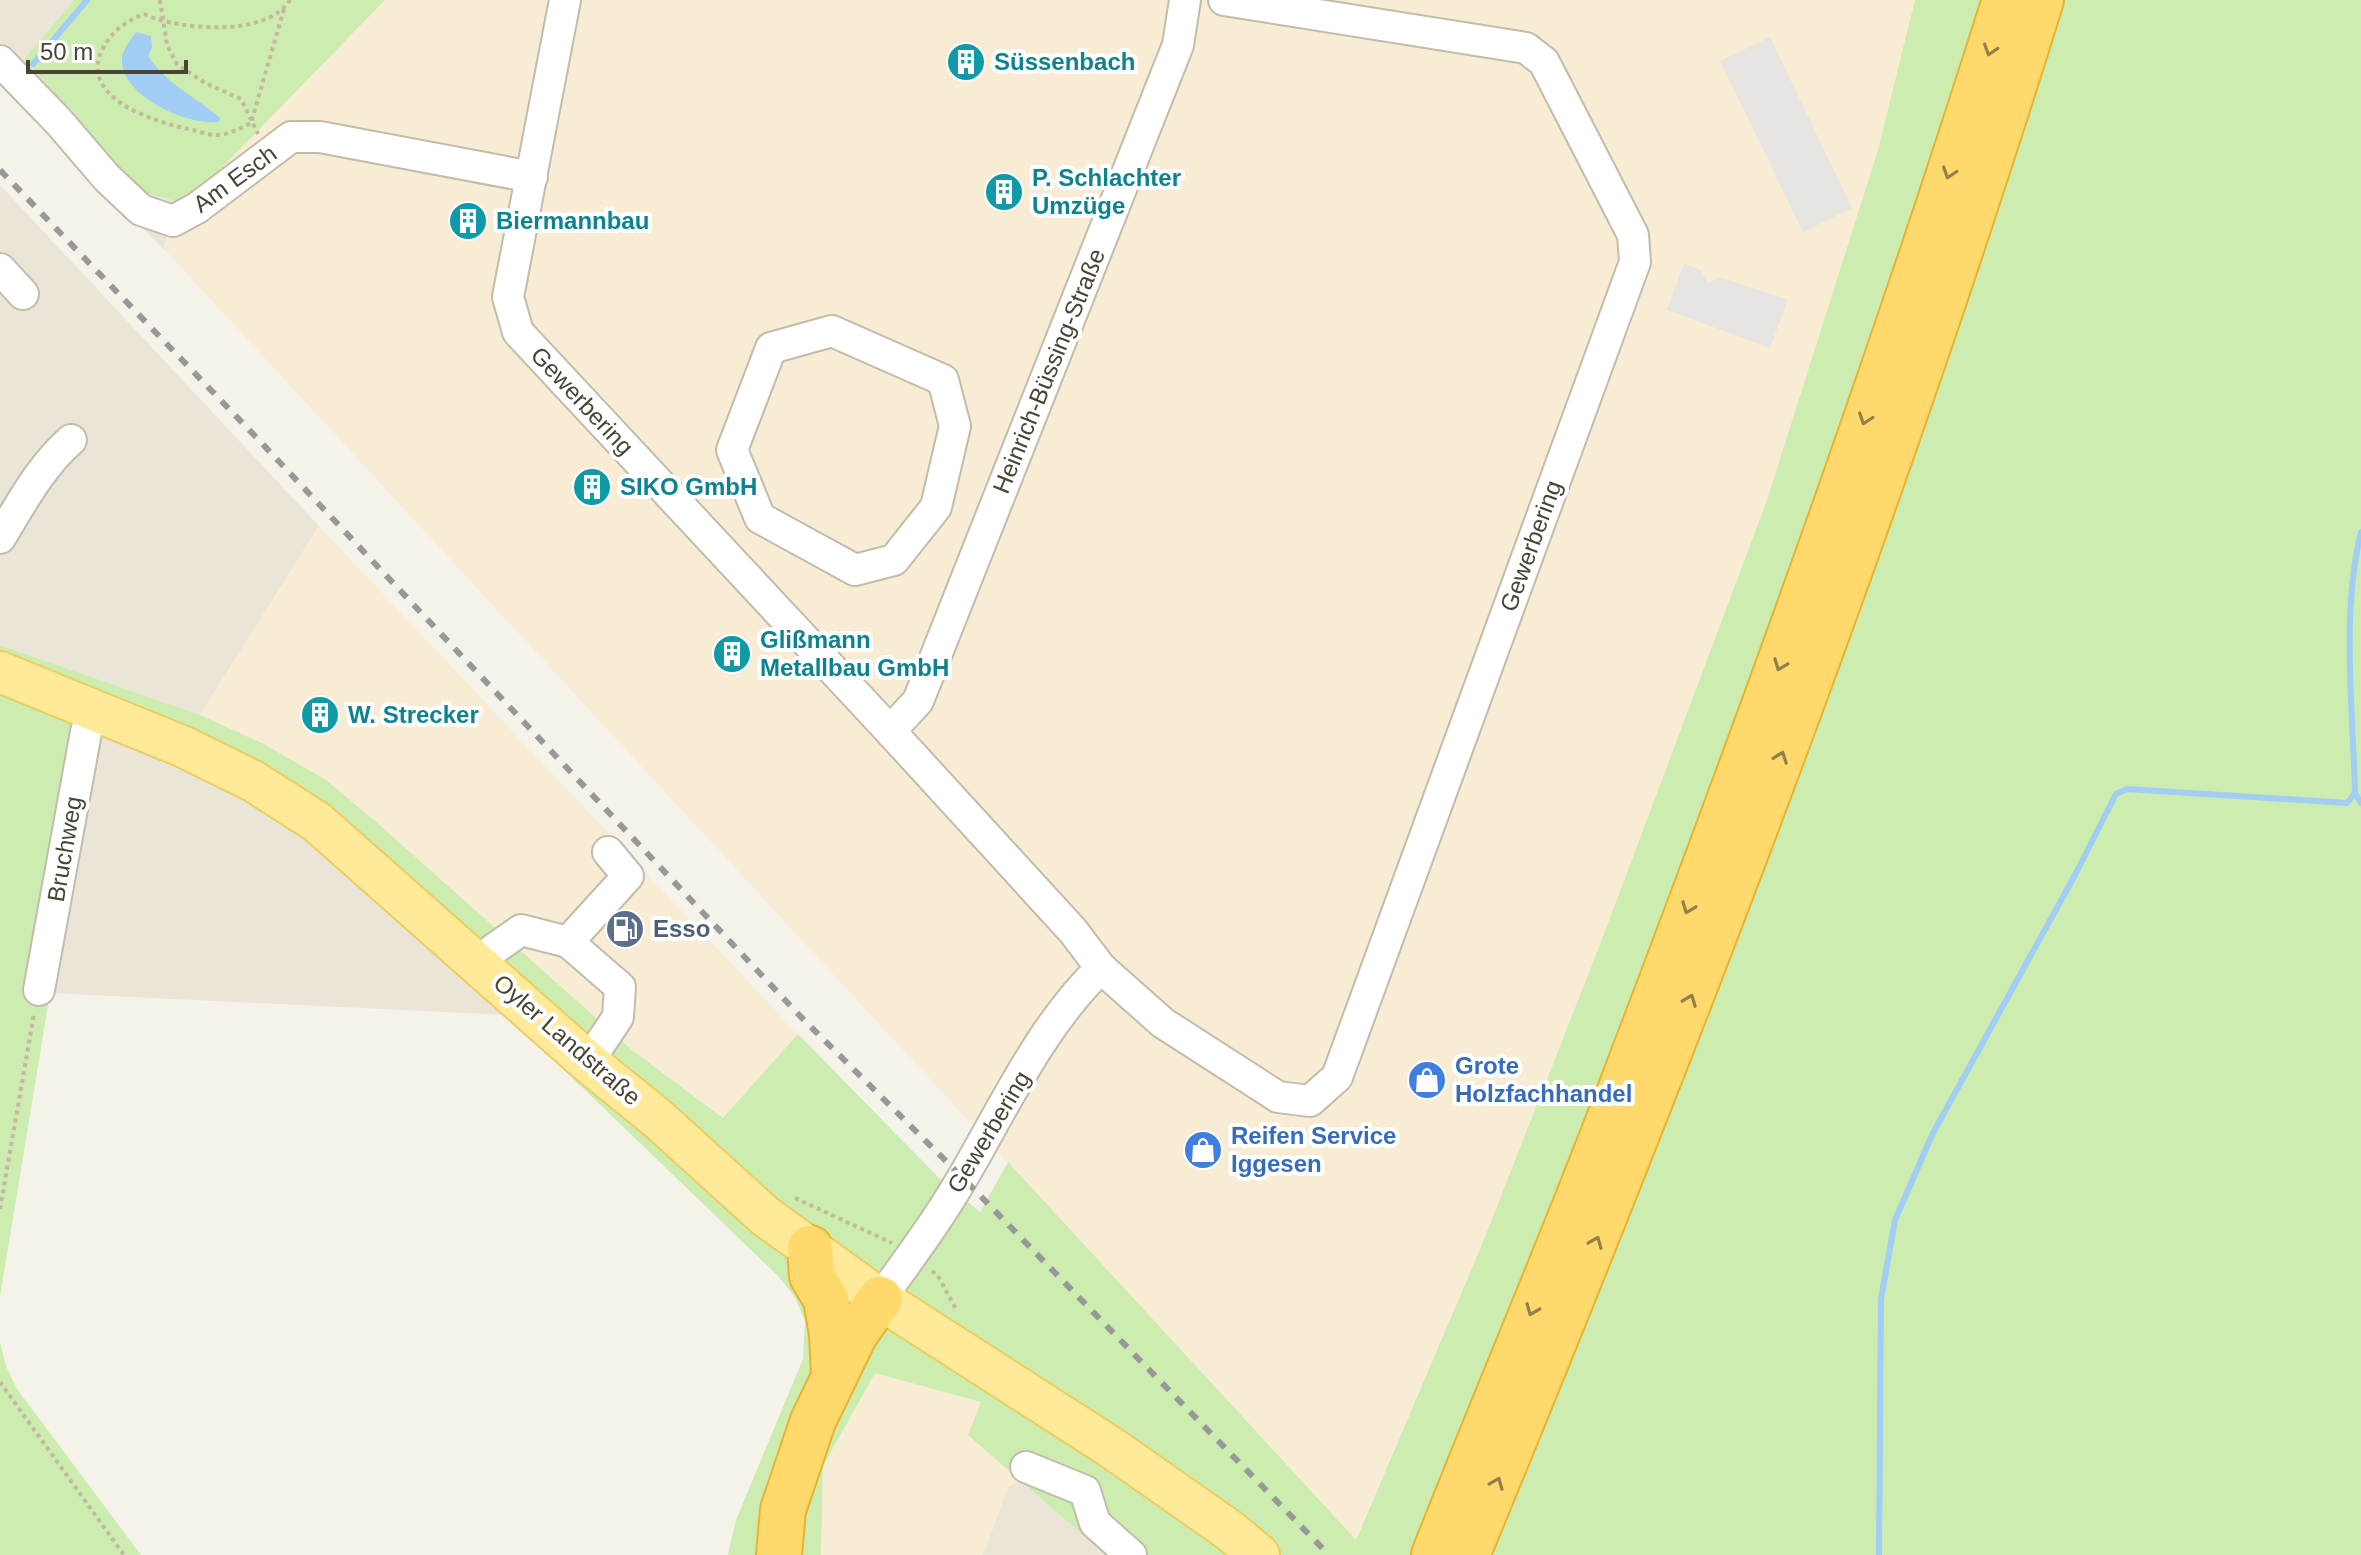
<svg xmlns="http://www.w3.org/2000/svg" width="2361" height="1555" viewBox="0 0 2361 1555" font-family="Helvetica,sans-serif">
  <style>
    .residential { fill: #eae5d7 }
    .commercial { fill: #f8ecd4 }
    .green { fill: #ccecb0 }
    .parking { fill: #e7e5e1 }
    .water { fill: #a2cdf5 }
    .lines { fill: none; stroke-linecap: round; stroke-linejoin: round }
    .stream { stroke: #a2cdf5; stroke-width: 6 }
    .minor-casing { stroke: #c2bcab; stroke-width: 34 }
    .major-casing { stroke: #eccd61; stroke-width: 44 }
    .highway-casing { stroke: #e8b331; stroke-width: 48 }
    .path { stroke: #c4b99b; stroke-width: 4; stroke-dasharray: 4 4; stroke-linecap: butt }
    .minor { stroke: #fff; stroke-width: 30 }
    .major { stroke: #ffea99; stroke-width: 40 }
    .highway { stroke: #ffd96b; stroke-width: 44 }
    .rail { stroke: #989898; stroke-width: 6; stroke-dasharray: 10 10; stroke-linecap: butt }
    .oneway { stroke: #92804c }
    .labels { text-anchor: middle; stroke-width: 8; stroke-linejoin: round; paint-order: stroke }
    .culture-label { font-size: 24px; font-weight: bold; fill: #0d838f; stroke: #fff; text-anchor: start }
    .street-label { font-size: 24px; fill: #4a4437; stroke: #fff }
    .service-label { font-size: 24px; font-weight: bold; fill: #4e5e75; stroke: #fff; text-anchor: start }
    .shop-label { font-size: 24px; font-weight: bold; fill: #366cbe; stroke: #fff; text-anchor: start }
  </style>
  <rect width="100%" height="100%" fill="#f5f3e9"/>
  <!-- residential -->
  <g class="residential">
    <polygon points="0,0 74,0 24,59 128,176 147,193 175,201 164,250 0,82"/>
    <polygon points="0,185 319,526 200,715 0,645"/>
    <polygon points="102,736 210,781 279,817 452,962 506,1015 50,993"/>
    <polygon points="1020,1480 1106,1555 983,1555 1008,1487"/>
  </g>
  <!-- commercial -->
  <g class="commercial">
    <polygon points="385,0 1915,0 1878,150 1766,503 1599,947 1481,1247 1355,1540 165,250 175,201 199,190"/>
    <polygon points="319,526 798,1034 724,1118 632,1050 326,780 264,744 200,715"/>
    <polygon points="875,1373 981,1402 1020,1480 1008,1487 983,1555 821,1555 823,1466"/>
  </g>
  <!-- green -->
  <g class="green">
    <polygon points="74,0 385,0 199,191 175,201 147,193 128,176 24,59"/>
    <polygon points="1915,0 2361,0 2361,1555 1106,1555 968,1435 981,1402 875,1373 823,1466 821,1555 728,1555 736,1520 803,1359 805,1321 795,1297 778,1276 452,962 279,817 210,781 103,736 50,993 0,1297 0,645 200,715 264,744 326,780 375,821 632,1050 723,1118 798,1034 940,1179 980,1212 1008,1162 1356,1540 1481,1247 1599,947 1766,503 1878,150"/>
    <polygon points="0,1342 6,1366 17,1389 141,1555 0,1555"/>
  </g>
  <!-- parking -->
  <g class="parking">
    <polygon points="1770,37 1852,208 1803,232 1720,61"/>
    <polygon points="1684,263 1701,270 1708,283 1720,277 1788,300 1770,348 1667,310"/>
  </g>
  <!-- water -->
  <path class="water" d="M 136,32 L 151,36 L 152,47 L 148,56 C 167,85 195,96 220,118 L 219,122 C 188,126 120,96 122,59 C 122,50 131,40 136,32 Z"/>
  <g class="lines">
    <!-- stream -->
    <g class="stream">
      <polyline points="33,64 87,0"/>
      <path d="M 2361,532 C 2341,613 2353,709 2355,793 L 2361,803"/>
      <polyline points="1879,1555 1881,1299 1895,1220 1933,1133 2075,875 2116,794 2127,789 2347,803 2355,793"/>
    </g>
    <!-- minor casing -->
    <g class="minor-casing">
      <g id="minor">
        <polyline points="565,0 508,297 518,332 890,731 1073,931 1101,968 1163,1023 1278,1097 1310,1101 1337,1077 1635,262 1633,235 1544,62 1526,48 1224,0"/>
        <polyline points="0,61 59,122 107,178 141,210 173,221 197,208 291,137 320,137 532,177"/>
        <polyline points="0,269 23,294"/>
        <polygon points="832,331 943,380 955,426 936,507 894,560 855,570 760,518 732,450 771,348"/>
        <path d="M 0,538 C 21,504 40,467 71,440"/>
        <polyline points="890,731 918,701 1178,45 1185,0"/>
        <polyline points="568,942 628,876 608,852"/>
        <polyline points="479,963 494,949 521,930 568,942 620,987 618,1017 588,1062"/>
        <polyline points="39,990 86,732 94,710"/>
        <path d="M 880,1299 C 909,1259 938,1220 963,1177 C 1005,1105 1041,1026 1101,968"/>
        <polyline points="1026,1467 1085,1491 1095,1523 1131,1555"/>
      </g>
    </g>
    <!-- major casing -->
    <g class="major-casing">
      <polyline id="major" points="0,672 184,747 253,781 317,822 588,1062 657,1118 765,1216 880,1299 1112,1448 1229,1530 1259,1555"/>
    </g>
    <!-- highway casing -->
    <g class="highway-casing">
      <g id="highway">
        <polyline points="810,1248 812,1276 826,1299 832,1334 834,1377"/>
        <polyline points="779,1555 783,1510 813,1421 855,1334 880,1299"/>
        <path d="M 1434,1555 C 1490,1413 1550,1272 1605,1130 C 1748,757 1885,381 2005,0"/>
        <path d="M 1467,1555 C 1678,1044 1877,528 2041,0"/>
      </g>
    </g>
    <!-- path -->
    <g class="path">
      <polyline points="160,0 167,45 177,64 205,83 241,99 258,134"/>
      <path d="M 284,9 L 251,123 C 241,128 228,135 217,135 C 209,135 200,132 193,130 C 158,123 76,99 103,48 C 113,30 125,22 144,14 C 178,30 267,38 290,0"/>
      <polyline points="795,1198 892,1243"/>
      <polyline points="0,1209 34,1014"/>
      <polyline points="932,1271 938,1276 957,1311"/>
      <polyline points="0,1382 124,1555"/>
    </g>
    <!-- minor -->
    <use href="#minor" class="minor"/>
    <!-- major -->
    <use href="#major" class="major"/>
    <!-- highway -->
    <use href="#highway" class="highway"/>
    <!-- rail -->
    <polyline class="rail" points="0,170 255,436 801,1017 963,1178 1329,1555"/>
  </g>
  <!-- one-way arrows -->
  <defs><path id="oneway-chevron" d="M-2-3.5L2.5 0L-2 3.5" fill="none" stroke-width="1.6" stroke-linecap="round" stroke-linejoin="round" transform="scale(2)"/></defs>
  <g class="oneway">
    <use href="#oneway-chevron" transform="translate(1990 50) rotate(108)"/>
    <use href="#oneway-chevron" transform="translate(1949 173) rotate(109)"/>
    <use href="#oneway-chevron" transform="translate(1865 419) rotate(109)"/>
    <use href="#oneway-chevron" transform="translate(1780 665) rotate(111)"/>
    <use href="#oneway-chevron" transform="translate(1781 757) rotate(-70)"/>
    <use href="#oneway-chevron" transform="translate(1688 908) rotate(111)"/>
    <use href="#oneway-chevron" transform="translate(1690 1000) rotate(-69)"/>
    <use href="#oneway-chevron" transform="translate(1596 1242) rotate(-68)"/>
    <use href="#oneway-chevron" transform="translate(1532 1310) rotate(112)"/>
    <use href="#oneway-chevron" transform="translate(1497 1483) rotate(-68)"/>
  </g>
  <!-- icons -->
  <defs>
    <g id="building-disc" transform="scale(2)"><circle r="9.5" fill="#0f9aa8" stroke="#fff"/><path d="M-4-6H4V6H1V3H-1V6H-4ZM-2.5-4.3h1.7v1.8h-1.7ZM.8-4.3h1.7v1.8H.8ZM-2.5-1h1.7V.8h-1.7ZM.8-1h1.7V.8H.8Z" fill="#fff"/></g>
    <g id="fuel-disc" transform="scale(2)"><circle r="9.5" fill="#5c6f8a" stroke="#fff"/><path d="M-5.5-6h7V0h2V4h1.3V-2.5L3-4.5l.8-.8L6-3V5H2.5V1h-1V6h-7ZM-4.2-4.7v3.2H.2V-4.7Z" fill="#fff"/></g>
    <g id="shop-disc" transform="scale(2)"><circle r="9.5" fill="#3f7fe0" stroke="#fff"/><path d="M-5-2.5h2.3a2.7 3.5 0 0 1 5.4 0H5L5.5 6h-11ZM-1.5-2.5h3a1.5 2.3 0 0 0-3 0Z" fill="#fff"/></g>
  </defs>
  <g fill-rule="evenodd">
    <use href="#building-disc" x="966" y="62"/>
    <use href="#building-disc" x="1004" y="192"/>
    <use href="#building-disc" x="468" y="221"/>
    <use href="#building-disc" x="592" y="487"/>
    <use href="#building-disc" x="732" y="654"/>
    <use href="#building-disc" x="320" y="715"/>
    <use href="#fuel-disc" x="625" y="929"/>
    <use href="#shop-disc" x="1427" y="1080"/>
    <use href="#shop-disc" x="1203" y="1150"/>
  </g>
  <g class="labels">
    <!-- culture labels -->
    <g class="culture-label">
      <text x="994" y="70">Süssenbach</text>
      <text x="1032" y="186">P. Schlachter<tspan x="1032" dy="28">Umzüge</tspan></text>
      <text x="496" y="229">Biermannbau</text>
      <text x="620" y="495">SIKO GmbH</text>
      <text x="760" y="648">Glißmann<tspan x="760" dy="28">Metallbau GmbH</tspan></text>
      <text x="348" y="723">W. Strecker</text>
    </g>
    <!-- street labels -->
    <g class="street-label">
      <text transform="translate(235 179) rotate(-36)" y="8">Am Esch</text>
      <text transform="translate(1049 371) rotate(-68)" y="8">Heinrich-Büssing-Straße</text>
      <text transform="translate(582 401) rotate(47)" y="8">Gewerbering</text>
      <text transform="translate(1531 546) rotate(-70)" y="8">Gewerbering</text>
      <text transform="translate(65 849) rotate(-80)" y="8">Bruchweg</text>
      <text transform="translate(567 1040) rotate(41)" y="8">Oyler Landstraße</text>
      <text transform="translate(989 1132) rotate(-59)" y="8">Gewerbering</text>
    </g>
    <!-- service labels -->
    <g class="service-label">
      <text x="653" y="937">Esso</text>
    </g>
    <!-- shop labels -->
    <g class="shop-label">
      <text x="1455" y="1074">Grote<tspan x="1455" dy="28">Holzfachhandel</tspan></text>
      <text x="1231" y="1144">Reifen Service<tspan x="1231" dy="28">Iggesen</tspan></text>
    </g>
  </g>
  <!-- scale -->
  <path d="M28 60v12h158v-12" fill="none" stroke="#4a4437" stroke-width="4"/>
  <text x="40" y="60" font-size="24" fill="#4a4437" stroke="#ffffff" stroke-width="6" paint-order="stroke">50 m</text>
</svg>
